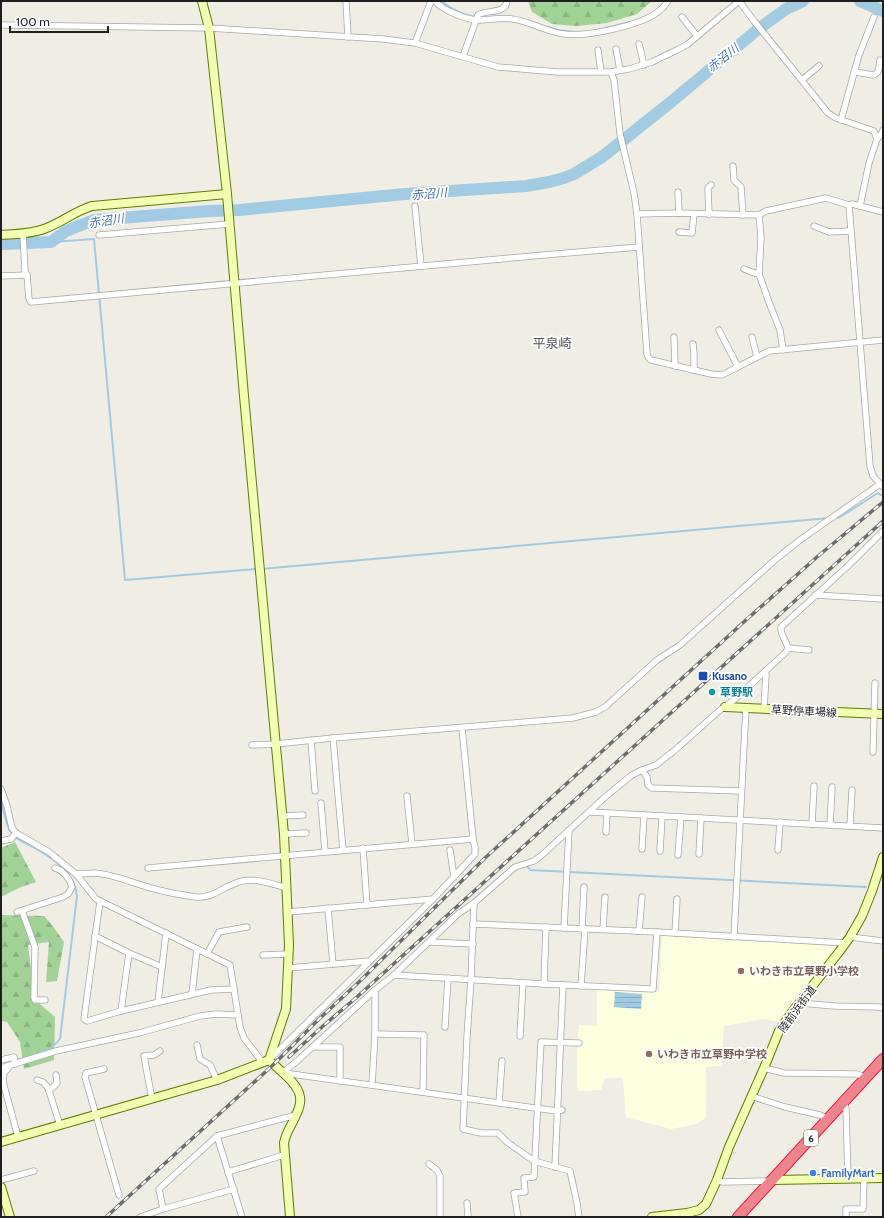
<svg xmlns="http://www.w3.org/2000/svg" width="884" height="1218" viewBox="0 0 884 1218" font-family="Cabin,'Noto Sans JP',sans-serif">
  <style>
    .education { fill: #fbffde }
    .forest { fill: url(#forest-firs) }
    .water { fill: url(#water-rules) }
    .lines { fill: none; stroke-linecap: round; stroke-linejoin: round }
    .stream { stroke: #a0cbe2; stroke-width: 2 }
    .river { stroke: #a0cbe2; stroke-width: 12 }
    .street-casing { stroke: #a6a6a6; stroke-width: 7 }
    .secondary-casing { stroke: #5f7b00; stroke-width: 10 }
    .highway-casing { stroke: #ea1545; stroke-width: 12 }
    .street { stroke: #fff; stroke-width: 5.5 }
    .secondary { stroke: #f2ffb3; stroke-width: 8 }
    .highway { stroke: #ee858c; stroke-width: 10 }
    .rail-casing { stroke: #6d6d6d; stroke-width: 3.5 }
    .rail { stroke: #fff; stroke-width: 2; stroke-dasharray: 6; stroke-linecap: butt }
    .transit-dot { fill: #1a4fb4; stroke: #fff; stroke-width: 1.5 }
    .culture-dot { fill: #0f9aa8; stroke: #fff; stroke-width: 1.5 }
    .education-dot { fill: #8d6e63; stroke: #fff; stroke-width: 1.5 }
    .shop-dot { fill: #3f7fe0; stroke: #fff; stroke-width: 1.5 }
    .labels { text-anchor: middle; stroke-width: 3.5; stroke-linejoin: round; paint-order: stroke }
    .shield { fill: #fff; stroke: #626262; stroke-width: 1 }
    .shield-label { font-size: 10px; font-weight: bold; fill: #1f1f1f }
    .transit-label { font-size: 11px; font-weight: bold; fill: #164399; stroke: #fff; text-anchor: start }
    .culture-label { font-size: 11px; font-weight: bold; fill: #0d838f; stroke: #fff; text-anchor: start }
    .street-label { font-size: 11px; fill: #1f1f1f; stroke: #fff }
    .education-label { font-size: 11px; font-weight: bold; fill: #785e54; stroke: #fff; text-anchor: start }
    .shop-label { font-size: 11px; font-weight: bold; fill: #366cbe; stroke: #fff; text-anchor: start }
    .water-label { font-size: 12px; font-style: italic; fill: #426fb7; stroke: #fff }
    .quarter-label { font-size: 13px; fill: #525252; stroke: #fff }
  </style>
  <defs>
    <pattern id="forest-firs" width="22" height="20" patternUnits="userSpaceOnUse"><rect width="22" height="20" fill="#a0d395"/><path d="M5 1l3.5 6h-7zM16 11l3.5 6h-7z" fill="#89b580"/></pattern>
    <pattern id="water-rules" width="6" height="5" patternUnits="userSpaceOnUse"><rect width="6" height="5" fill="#a0cbe2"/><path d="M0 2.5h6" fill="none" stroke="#89aec1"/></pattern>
  </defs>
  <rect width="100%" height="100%" fill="#f0eee4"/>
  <!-- education -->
  <polygon class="education" points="662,936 834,946 838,950 781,1022 763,1019 724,1026 721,1066 706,1067 706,1118 696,1124 671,1129 626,1117 623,1078 605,1078 601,1090 579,1091 577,1087 577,1043 579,1025 597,1026 597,990 659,992"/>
  <!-- forest -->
  <g class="forest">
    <polygon points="528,1 652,1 637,14 607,23 576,26 552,24 532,12"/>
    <polygon points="15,842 36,882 21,887 1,897 1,848"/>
    <polygon points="1,915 44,916 52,925 64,942 57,981 46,982 49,942 28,945 35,1000 55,1017 54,1060 24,1069 20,1042 7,1022 1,1021"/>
  </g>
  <!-- water -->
  <polygon class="water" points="615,992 642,994 641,1009 614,1007"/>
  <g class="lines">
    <!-- stream -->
    <g class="stream">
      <polyline points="118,1 138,1"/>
      <path d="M 441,1 C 451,9 464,15 476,17"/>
      <polyline points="548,27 558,30 575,32"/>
      <polyline points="602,29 630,22"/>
      <polyline points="51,242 94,239 125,580 257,569"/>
      <polyline points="835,518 840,517 878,493 881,495"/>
      <polyline points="261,569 829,518"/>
      <path d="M 1,801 C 3,807 7,828 10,831 C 15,839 25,843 33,847 C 52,857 75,872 77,896 L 60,1039 C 50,1052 31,1056 16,1060"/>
      <polyline points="527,866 530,870 866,887"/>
    </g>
    <!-- river -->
    <g class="river">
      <polyline points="860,1 883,11"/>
      <polyline points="1,244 51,242 66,231 94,220 210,211 239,210 405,194 526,186 549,182 564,178 574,174 602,157 671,102 757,30 786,9 803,1"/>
    </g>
    <!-- street casing -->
    <g class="street-casing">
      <g id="street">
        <polyline points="346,1 348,37"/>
        <path d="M 435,1 C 442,10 467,20 478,20 C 489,20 501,17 512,19 C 530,21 546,32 564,34 C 587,37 639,26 658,12 C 662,9 665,6 668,1"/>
        <polyline points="739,1 754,21 828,113 836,118 874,131 877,139 869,163 860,206"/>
        <polyline points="682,17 697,36"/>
        <polyline points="1,25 209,28 383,39 415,43 498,67 557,72 611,72 629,69 652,62 677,50 688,44 739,1"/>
        <polyline points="415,43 431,1"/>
        <polyline points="639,44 644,65"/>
        <polyline points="616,49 620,70"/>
        <polyline points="598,50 601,72"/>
        <path d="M 463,56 L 478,15 C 487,9 505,15 507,1"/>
        <polyline points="611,72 614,80 620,134 634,193 637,214 647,354 648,357 651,360 711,374 722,375 769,351 883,340"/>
        <path d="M 854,72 L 856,72 L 873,75 C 880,73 879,66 880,60"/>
        <polyline points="802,80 819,66"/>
        <polyline points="841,120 859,55 874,17"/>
        <polyline points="877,139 882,133 883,130"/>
        <polyline points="733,166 734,180 741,187 743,215"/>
        <polyline points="678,192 679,213"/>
        <polyline points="415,206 421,266"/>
        <polyline points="883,212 852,204 849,205 870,466 873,476 883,487"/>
        <polyline points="637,214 679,213 759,215 766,211 826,198 849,205"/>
        <polyline points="709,214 708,190 708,188 711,185"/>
        <polyline points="759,215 761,238 759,274 770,305 780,330 783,350"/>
        <polyline points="814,226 829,232 850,231"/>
        <polyline points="679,232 692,233 694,214"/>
        <polyline points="23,233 25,272 27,275 29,299 31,302 555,254 639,247"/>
        <polyline points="99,235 229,224"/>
        <polyline points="744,269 754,273 759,274"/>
        <polyline points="1,276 27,275"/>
        <polyline points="719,330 738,367"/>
        <polyline points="674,337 675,366"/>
        <polyline points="752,337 757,357"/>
        <polyline points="693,344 694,354 694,370"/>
        <polyline points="815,595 883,599"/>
        <polyline points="788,648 809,650"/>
        <polyline points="764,709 766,674 765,671"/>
        <polyline points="333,738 343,850"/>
        <polyline points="311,740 315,791"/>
        <polyline points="252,745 276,744 333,738 573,718 596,712 605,707 657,660 680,645 776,559 800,540 880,484"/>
        <polyline points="873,752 875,683"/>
        <polyline points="642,770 647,777 648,785 652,788 741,791"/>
        <path d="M 1,789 L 7,806 L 12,828 L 16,833 L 49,852 L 76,874 C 82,874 88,873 94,873 C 114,874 132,883 151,888 C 165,892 181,895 196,897 C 213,899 225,885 242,881 C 257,878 272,884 287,888"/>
        <polyline points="407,796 412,844"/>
        <polyline points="321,803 325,851"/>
        <polyline points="590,812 883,828"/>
        <polyline points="283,816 303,815"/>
        <polyline points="812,824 814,786"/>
        <polyline points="830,825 832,787"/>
        <polyline points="850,826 852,790"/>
        <polyline points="606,832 607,813"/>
        <polyline points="284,834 306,833"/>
        <polyline points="1,841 11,839 16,833"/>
        <polyline points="363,848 367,905"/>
        <polyline points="642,849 644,815"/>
        <polyline points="450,850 454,877"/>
        <polyline points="778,850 780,822"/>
        <polyline points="660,851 662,816"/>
        <polyline points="699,854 701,818"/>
        <polyline points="678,855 681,817"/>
        <polyline points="148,868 473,839"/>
        <polyline points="76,874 96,899 230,965 240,1027 244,1038 263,1063"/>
        <polyline points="100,901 84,1019 87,1021 121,1011 211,990 234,989"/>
        <polyline points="474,903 471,979 467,1037 463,1129 481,1133 498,1133 507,1142 534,1161 570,1171 577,1203 579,1217"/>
        <polyline points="328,908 333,964"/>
        <polyline points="22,911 35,947 34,998 35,1000 45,1000"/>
        <path d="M 17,912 L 63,897 L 68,894 L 72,887 C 70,879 63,870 55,868"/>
        <polyline points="288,912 433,899 475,854 475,847 473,839 462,728"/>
        <polyline points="473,924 657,932 846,943"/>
        <polyline points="564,928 569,830"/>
        <polyline points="582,929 584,887"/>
        <polyline points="603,929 605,897"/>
        <polyline points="639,931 642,897"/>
        <polyline points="675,933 677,899"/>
        <polyline points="95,936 129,953 162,967"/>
        <polyline points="734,937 746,708"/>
        <polyline points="850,937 883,941"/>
        <polyline points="430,942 473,944"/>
        <polyline points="207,954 219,932 247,927"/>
        <polyline points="263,955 289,954"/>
        <polyline points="288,968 370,961"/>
        <polyline points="394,975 544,984 653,989 657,932"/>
        <polyline points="544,984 546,927"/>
        <polyline points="581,986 585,929"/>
        <polyline points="192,994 197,949"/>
        <polyline points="158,1002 166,933"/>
        <polyline points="800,1003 834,1006 878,1007 883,1008"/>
        <polyline points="121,1011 129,953"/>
        <polyline points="445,1027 448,978"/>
        <polyline points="375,1034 424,1035 423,1092"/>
        <polyline points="520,1036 523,983"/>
        <polyline points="197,1045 200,1059 210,1065 217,1080"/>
        <polyline points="313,1047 340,1047 340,1081"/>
        <polyline points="271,1058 433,899"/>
        <polyline points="1,1060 14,1057 15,1064"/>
        <polyline points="10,1066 4,1073 3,1082 18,1137"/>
        <polyline points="1,1068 56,1051 139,1033 200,1016 216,1014 238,1015"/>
        <polyline points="764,1068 784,1073 856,1074 866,1077"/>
        <polyline points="104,1069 86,1073 85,1077 119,1195"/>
        <path d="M 282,1073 L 296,1062 L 375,990 L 394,975 L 458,914 L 474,903 L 515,867 L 534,861 L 542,855 L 605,797 L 632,775 L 642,770 L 656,765 L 674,751 L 720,710 L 734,700 L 786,652 L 788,648 C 786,640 780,635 781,627 L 849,565 L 883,531"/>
        <polyline points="284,1073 557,1111 562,1110"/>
        <polyline points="37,1080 43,1082 48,1088 60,1125"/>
        <polyline points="372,1085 375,1034 375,990"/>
        <polyline points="49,1091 57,1083 56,1075"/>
        <polyline points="751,1096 785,1107 820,1115 828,1119"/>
        <polyline points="152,1099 144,1056 154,1055 160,1051"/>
        <polyline points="844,1101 846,1109 848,1179"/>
        <polyline points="499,1103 502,1061"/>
        <polyline points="217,1136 242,1217"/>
        <polyline points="429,1164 437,1170 440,1176 440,1217"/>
        <polyline points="555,1167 563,985"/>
        <polyline points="228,1172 284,1155"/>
        <polyline points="1,1180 34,1171"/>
        <polyline points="717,1180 722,1182 770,1181"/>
        <polyline points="467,1203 468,1217"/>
        <polyline points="163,1209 159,1189 217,1136 296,1115"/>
        <polyline points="140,1217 163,1209 234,1189"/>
        <polyline points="518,1217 514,1193 525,1192 524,1178 534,1177 541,1042 579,1043"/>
        <polyline points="846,1217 846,1209 863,1209 864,1179"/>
      </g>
    </g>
    <!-- secondary casing -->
    <g class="secondary-casing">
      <g id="secondary">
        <path d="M 202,1 L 209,28 L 227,194 L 244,396 L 284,834 L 289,945 L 286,1009 L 269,1060 C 278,1069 299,1084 300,1097 C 301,1103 299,1109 296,1115 C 292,1125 286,1132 284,1143 L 290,1217"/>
        <path d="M 1,235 C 15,234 31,234 44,229 C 61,223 75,211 92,206 L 227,194"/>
        <polyline points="725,707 883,714"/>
        <polyline points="1,1142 217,1080 269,1060"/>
        <polyline points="773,1180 883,1178"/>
        <polyline points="1,1187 10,1217"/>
        <polyline points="652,1217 687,1213 699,1210 706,1204 717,1180 729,1147 764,1068 779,1031 792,1012 839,952 850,937 862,916 872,891 883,857"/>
      </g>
    </g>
    <!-- highway casing -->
    <g class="highway-casing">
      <polyline id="highway" points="738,1217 883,1059"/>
    </g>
    <!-- street -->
    <use href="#street" class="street"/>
    <!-- secondary -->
    <use href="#secondary" class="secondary"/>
    <!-- highway -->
    <use href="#highway" class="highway"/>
    <!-- rail casing -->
    <g class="rail-casing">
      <g id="rail">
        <polyline points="289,1057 323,1026 357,997 883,521"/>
        <polyline points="106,1217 273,1065 318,1020 361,980 485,858 746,620 817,557 883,502"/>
      </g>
    </g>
    <!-- rail -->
    <use href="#rail" class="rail"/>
  </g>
  <!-- markers -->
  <rect class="transit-dot" x="698" y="671" width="10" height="10" rx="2"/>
  <circle class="culture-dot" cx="712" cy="692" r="4"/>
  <g class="education-dot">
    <circle cx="741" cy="971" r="4"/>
    <circle cx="649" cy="1054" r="4"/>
  </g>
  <circle class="shop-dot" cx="813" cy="1173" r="4"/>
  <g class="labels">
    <!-- shield labels -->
    <rect class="shield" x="804" y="1130" width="14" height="16" rx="3"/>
    <g class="shield-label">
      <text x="811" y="1142">6</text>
    </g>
    <!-- transit labels -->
    <g class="transit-label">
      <text x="712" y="680">Kusano</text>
    </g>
    <!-- culture labels -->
    <g class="culture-label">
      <text x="720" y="696">草野駅</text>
    </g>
    <!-- street labels -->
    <g class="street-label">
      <text transform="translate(804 711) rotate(3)" y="4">草野停車場線</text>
      <text transform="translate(797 1009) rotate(-54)" y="4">陸前浜街道</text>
    </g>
    <!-- education labels -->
    <g class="education-label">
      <text x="749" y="975">いわき市立草野小学校</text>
      <text x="657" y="1058">いわき市立草野中学校</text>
    </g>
    <!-- shop labels -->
    <g class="shop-label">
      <text x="821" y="1177">FamilyMart</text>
    </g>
    <!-- water labels -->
    <g class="water-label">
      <text transform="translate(723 58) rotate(-39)" y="4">赤沼川</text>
      <text transform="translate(429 194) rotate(-5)" y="4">赤沼川</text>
      <text transform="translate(106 221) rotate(-9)" y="4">赤沼川</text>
    </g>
    <!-- quarter labels -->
    <g class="quarter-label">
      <text x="552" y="348">平泉崎</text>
    </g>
  </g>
  <!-- border -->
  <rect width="884" height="1218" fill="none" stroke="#1f1f1f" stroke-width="4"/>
  <!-- scale -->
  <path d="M10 26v6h98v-6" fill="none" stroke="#1f1f1f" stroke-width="2"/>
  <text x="16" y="26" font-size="12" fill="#1f1f1f" stroke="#ffffff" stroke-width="3" paint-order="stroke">100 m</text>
</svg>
